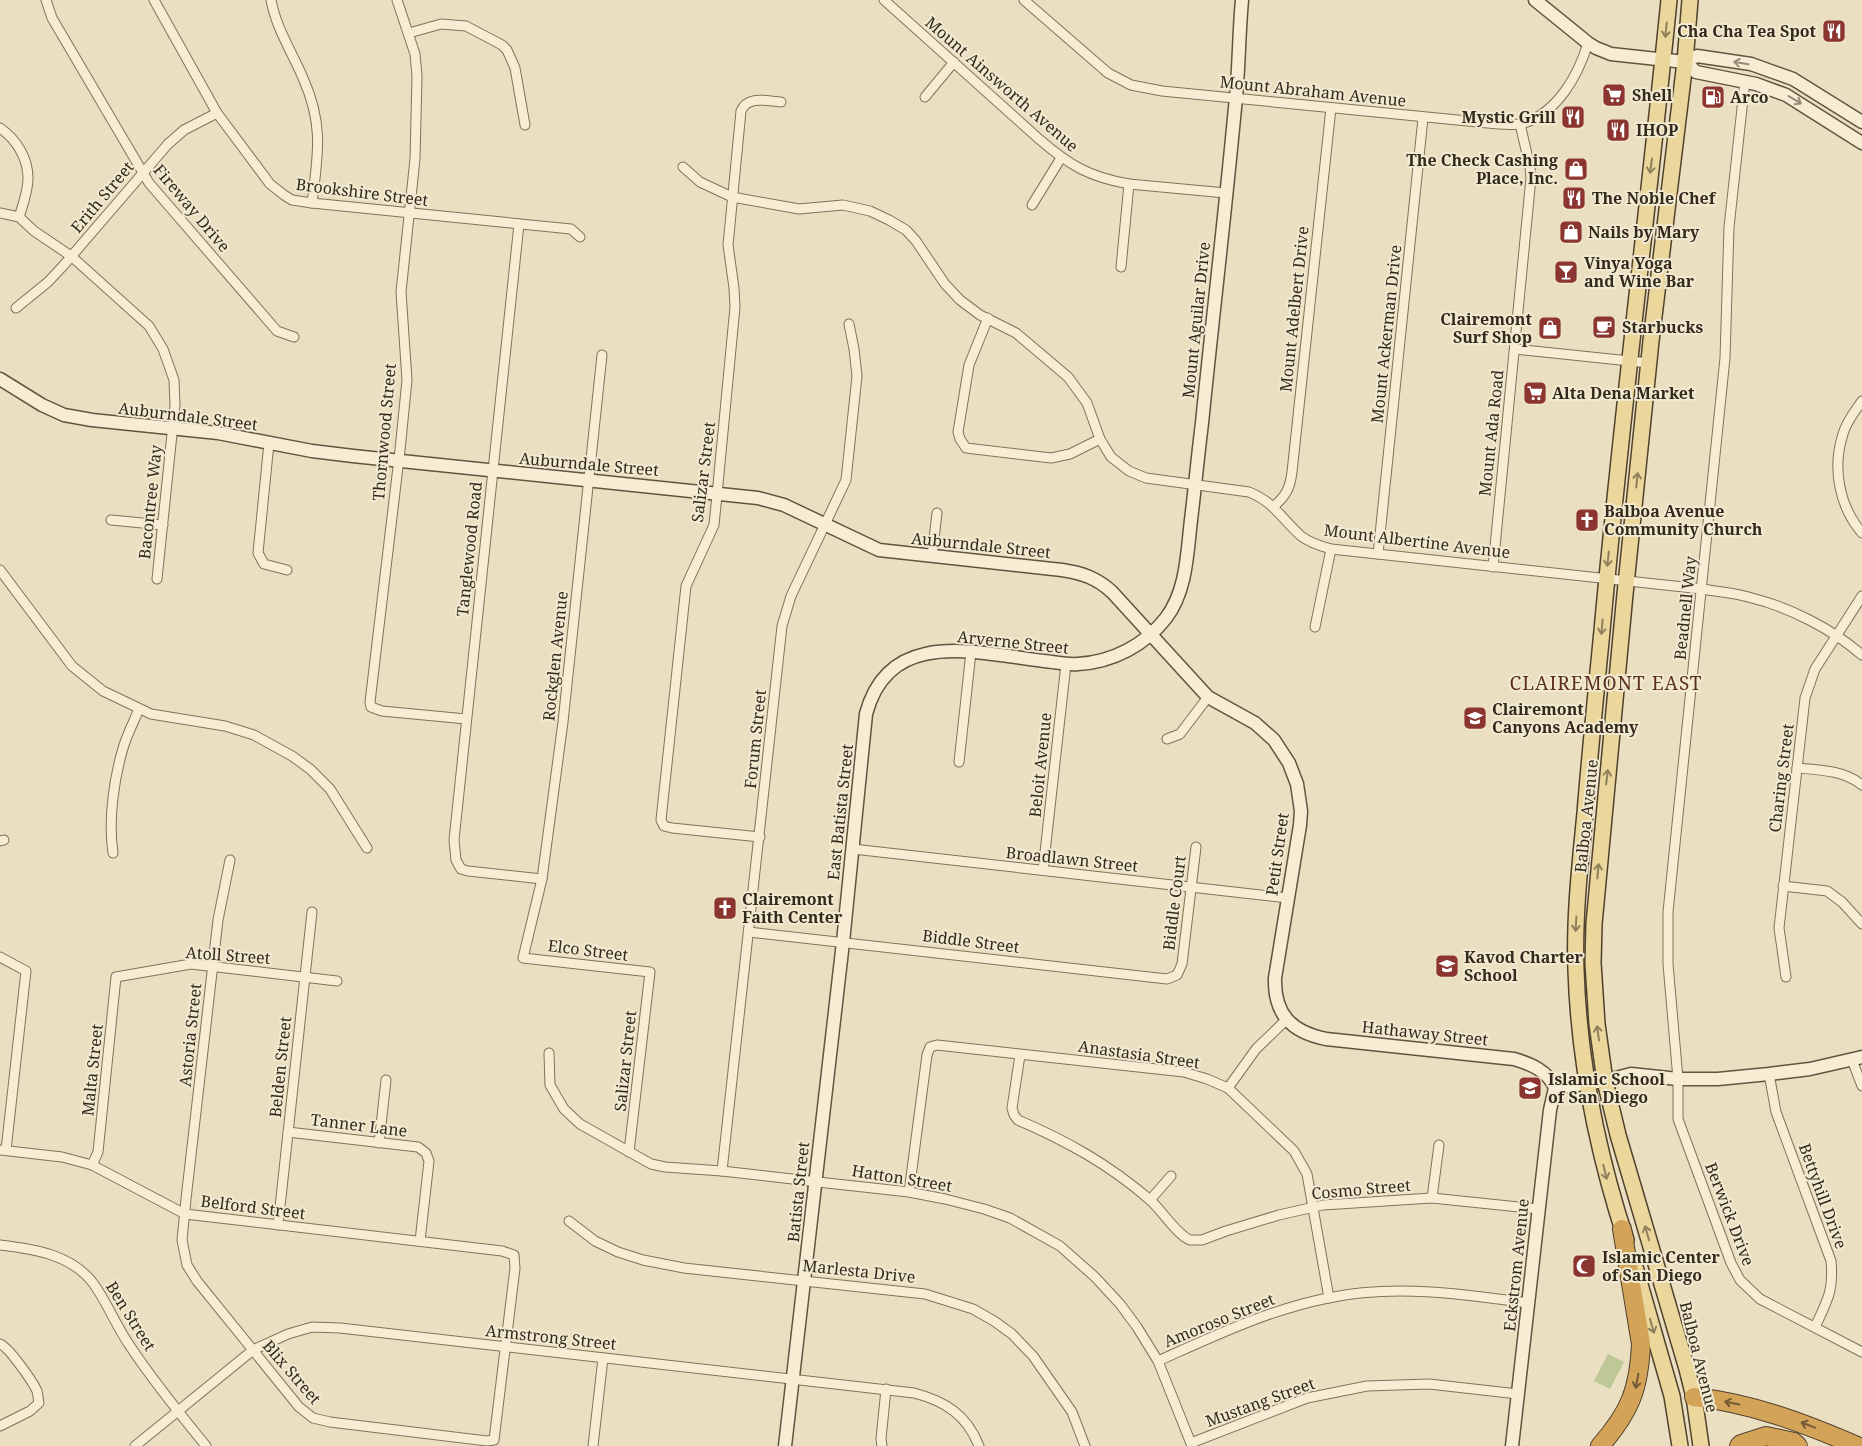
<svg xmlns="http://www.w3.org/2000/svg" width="1862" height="1446" viewBox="0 0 1862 1446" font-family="'Noto Serif',serif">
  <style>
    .green { fill: #bec796 }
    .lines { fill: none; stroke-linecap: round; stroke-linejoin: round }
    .street-casing { stroke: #82725a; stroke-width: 11 }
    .secondary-casing { stroke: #64533e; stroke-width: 15 }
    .primary-casing { stroke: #50402e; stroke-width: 18 }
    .highway-casing { stroke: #50402e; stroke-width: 20 }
    .street { stroke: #f6edd4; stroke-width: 9 }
    .secondary { stroke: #f6edd4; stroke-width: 12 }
    .primary { stroke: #ebd79b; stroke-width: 15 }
    .highway { stroke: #d3a458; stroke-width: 18 }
    .oneway { stroke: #8f805c }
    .oneway2 { stroke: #948b78 }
    .oneway3 { stroke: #735a35 }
    .labels { text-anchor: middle; stroke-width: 4; stroke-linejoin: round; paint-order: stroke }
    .poi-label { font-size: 16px; font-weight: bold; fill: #33291d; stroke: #f2ead0; text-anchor: start }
    .street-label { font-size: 16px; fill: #33291d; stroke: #f2ead0 }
    .quarter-label { font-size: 19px; letter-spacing: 1px; fill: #5c3020; stroke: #f2ead0 }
  </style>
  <rect width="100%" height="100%" fill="#eae0c1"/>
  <!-- green -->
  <polygon class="green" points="1608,1354 1624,1362 1610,1389 1594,1381"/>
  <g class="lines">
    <!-- street casing -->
    <g class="street-casing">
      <g id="street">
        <polyline points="46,0 52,18 149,183 277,331 294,337"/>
        <polyline points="154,0 217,113 270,184 284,195 292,200 312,203 571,229 580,237"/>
        <path d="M 271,0 C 276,28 292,52 303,78 C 324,125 318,154 312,203"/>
        <polyline points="397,0 415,54 417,76 415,159 401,292 407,380 400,450 370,702 371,707 382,711 466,719"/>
        <path d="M 884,0 L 1039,139 C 1069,165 1089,177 1129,184 L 1226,193"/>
        <path d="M 1024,0 L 1108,73 L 1131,85 L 1162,91 L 1498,124 C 1505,124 1514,125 1521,124 C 1557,114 1578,76 1588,43"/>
        <polyline points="409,33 441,24 466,26 502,45 507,50 515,68 525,125"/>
        <polyline points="1745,81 1729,227 1725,358 1668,912 1668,964 1678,1079 1678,1119 1731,1263 1740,1280 1760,1299 1862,1352"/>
        <polyline points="925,97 954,62"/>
        <path d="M 0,128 C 16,139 28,158 28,178 C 28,191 23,205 19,217"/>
        <path d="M 683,167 L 700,182 L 732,197 L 799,209 L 843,205 L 870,211 L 889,220 L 906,230 L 916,241 L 945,284 L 960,300 L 980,315 L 1016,333 L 1068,377 L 1087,403 L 1100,439 L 1111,457 L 1129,471 L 1146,478 L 1249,492 C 1274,502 1282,519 1301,536 C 1310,543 1320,546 1331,549 L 1702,589 C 1719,592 1736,593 1752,598 C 1791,608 1832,629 1862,655"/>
        <polyline points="1032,205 1061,158"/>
        <polyline points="0,213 19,217 34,231 71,256 149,326 163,349 174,380 175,405 157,579"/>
        <polyline points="519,224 454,840 456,860 461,869 468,871 542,879"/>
        <polyline points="1121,267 1129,184"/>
        <polyline points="16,308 48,282 63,266 168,144 184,130 217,113"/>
        <polyline points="988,318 969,365 958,432 960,439 966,448 1051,458 1070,454 1100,439"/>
        <polyline points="1515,349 1649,363"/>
        <polyline points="602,355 563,722 542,879 523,958 650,972 629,1152"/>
        <path d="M 1862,401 C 1855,411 1846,422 1843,434 C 1832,468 1839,506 1862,533"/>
        <polyline points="269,443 258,553 264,564 287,570"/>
        <path d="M 1274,506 C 1286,496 1290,488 1292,472 L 1331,108"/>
        <polyline points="111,520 163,525"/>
        <polyline points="1378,554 1423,118"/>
        <polyline points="932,556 937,513"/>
        <polyline points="1493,567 1531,178 1530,167 1520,124"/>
        <polyline points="0,570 72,666 103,691 151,714 225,726 254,735 292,756 310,769 330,789 367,848"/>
        <polyline points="1315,627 1331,549"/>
        <polyline points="1167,739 1180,734 1208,697"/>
        <polyline points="959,762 971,652"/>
        <path d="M 1797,768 C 1820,770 1843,770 1862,785"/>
        <path d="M 760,837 L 672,828 L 664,826 L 661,820 L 686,586 L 714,525 L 716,505 L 735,307 L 734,288 L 728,245 L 741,111 C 748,95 766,101 781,102"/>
        <polyline points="0,841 4,840"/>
        <polyline points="853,849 1288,898"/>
        <path d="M 113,853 C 108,820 114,777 124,745 C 128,733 134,721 139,709"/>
        <polyline points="1043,870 1066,664"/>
        <polyline points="1783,886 1827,891 1842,902 1862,924"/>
        <polyline points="749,932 1167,979 1177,975 1182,964 1196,847"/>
        <polyline points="0,957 26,971 6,1150"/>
        <polyline points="1786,977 1779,928 1805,698 1815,669 1862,596"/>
        <polyline points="549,1053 550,1085 564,1109 580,1124 651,1164 665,1167 722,1171 827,1183 909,1192 945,1199 984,1209 1010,1218 1060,1246 1095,1277 1120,1304 1137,1327 1158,1361 1192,1446"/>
        <path d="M 1020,1055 L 1012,1108 L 1014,1115 L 1018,1120 C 1067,1141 1108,1164 1149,1199 C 1162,1210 1175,1233 1190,1240 L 1202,1240 L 1226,1231 L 1279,1215 L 1323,1205 L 1432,1198 L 1539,1209"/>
        <polyline points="1852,1060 1862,1086"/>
        <path d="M 1769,1074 L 1776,1112 L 1831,1261 C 1834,1291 1827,1301 1815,1327"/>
        <polyline points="1228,1088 1256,1049 1286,1020"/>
        <polyline points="288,1132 418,1147 426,1153 429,1161 420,1241"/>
        <polyline points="379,1143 386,1080"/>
        <polyline points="0,1150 62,1157 92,1165 185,1214 502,1251 514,1255 515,1268 494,1440 487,1441 330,1422 313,1418 299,1407 197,1281 187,1265 182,1240 186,1199 218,920 230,860"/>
        <polyline points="92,1165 98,1152 116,977 191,964 337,981"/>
        <polyline points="722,1171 782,626 791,596 846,480 857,376 854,349 849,324"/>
        <polyline points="909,1192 927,1055 930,1047 937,1045 1184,1072 1207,1079 1228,1088 1294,1151 1307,1174 1329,1298"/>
        <polyline points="1432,1198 1439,1145"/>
        <polyline points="1150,1200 1171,1176"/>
        <polyline points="569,1221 595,1241 618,1252 643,1260 684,1268 925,1294 973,1309 994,1321 1012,1334 1033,1356 1072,1412 1085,1446"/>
        <polyline points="278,1225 312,912"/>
        <path d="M 0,1245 C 33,1249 71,1254 93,1283 C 107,1302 116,1326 130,1346 C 153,1381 180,1414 206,1446"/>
        <path d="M 0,1344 C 8,1346 33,1382 37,1391 C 38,1394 38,1399 39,1403 L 30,1411 L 0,1426"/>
        <path d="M 1158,1361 C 1214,1336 1268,1310 1328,1298 C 1394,1284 1463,1294 1528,1303"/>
        <polyline points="1191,1443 1307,1398 1367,1386 1429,1384 1518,1394"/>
        <path d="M 135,1446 L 253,1350 L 288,1334 L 312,1327 L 340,1328 L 914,1393 C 945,1401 967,1415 979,1446"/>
        <polyline points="593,1446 603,1358"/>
        <polyline points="882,1446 881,1439 886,1389"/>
      </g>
    </g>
    <!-- secondary casing -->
    <g class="secondary-casing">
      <g id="secondary">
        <polyline points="1535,0 1588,43 1596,48 1611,54 1685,62 1697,56 1751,64 1793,79 1862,122"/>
        <polyline points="1685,62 1696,72 1756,84 1786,95 1862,143"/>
        <path d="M 0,379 L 42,405 L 64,415 L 92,420 L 218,433 L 312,451 L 353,456 L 758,498 L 784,505 L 879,550 L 1062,570 C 1082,573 1097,578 1112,592 L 1208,697 L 1255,723 L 1274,740 L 1289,763 L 1297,784 L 1301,811 L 1300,825 L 1275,978 C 1274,1014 1291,1032 1326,1039 L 1514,1059 C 1531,1064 1548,1071 1555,1088"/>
        <polyline points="1555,1088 1605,1081 1631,1074 1678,1079 1718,1079 1769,1074 1810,1069 1862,1057"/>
        <path d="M 785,1446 L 843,942 L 866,714 C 889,627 977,653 1044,661 C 1055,662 1067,665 1078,664 C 1113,662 1145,645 1166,618 C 1187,590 1187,553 1191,520 C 1195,487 1198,455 1202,423 C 1213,314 1226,206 1236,97 C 1239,65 1239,32 1242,0"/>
        <polyline points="1512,1446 1550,1110 1555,1088"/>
      </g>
    </g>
    <!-- primary casing -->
    <g class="primary-casing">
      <g id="primary">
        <polyline points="1690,0 1685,62 1651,341 1625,594 1594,924 1593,963 1597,1024 1605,1081 1618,1135 1687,1369 1694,1397 1701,1446"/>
        <path d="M 1626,1240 C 1597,1151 1579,1064 1576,970 C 1574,917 1580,865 1585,813 C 1590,752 1596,692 1602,631 C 1621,420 1648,211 1669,0"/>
        <polyline points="1635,1267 1672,1396 1680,1446"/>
      </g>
    </g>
    <!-- highway casing -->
    <g class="highway-casing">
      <g id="highway">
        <path d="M 1694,1397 C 1751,1403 1804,1423 1857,1446"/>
        <path d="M 1600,1446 C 1630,1412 1639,1389 1641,1344 L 1622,1229"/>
        <polyline points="1739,1446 1741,1444 1766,1436 1794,1442 1798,1446"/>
      </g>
    </g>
    <!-- street -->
    <use href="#street" class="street"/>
    <!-- secondary -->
    <use href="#secondary" class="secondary"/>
    <!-- primary -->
    <use href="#primary" class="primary"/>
    <!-- highway -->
    <use href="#highway" class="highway"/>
  </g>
  <!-- one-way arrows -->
  <defs><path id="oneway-shaft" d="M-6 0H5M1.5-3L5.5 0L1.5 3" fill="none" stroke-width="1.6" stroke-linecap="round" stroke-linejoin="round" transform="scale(1.25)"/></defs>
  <g class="oneway">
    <use href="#oneway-shaft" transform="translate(1666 30) rotate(96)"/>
    <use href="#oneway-shaft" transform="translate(1651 166) rotate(97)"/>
    <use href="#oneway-shaft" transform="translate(1637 480) rotate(-84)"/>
    <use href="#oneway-shaft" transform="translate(1608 559) rotate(96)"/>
    <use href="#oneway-shaft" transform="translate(1602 627) rotate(95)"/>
    <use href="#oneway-shaft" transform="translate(1607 777) rotate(-83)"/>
    <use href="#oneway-shaft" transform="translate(1598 871) rotate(-85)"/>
    <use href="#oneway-shaft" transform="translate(1576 924) rotate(93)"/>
    <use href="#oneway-shaft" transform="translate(1598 1033) rotate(-98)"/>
    <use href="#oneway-shaft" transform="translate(1605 1172) rotate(76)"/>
    <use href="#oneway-shaft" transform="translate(1647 1233) rotate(-106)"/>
    <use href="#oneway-shaft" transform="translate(1652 1326) rotate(74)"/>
  </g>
  <g class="oneway2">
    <use href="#oneway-shaft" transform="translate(1741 63) rotate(-171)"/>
    <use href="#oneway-shaft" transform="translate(1795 100) rotate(31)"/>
  </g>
  <g class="oneway3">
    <use href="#oneway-shaft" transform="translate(1637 1381) rotate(101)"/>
    <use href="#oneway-shaft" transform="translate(1732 1403) rotate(-168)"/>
    <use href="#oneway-shaft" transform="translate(1808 1425) rotate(-159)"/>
  </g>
  <!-- icons -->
  <defs>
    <g id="restaurant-square" transform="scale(1.25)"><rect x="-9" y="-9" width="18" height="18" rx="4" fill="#8c342f" stroke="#f2ead0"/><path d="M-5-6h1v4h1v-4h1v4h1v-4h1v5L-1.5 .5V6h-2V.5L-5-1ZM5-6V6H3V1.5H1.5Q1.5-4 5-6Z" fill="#fff"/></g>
    <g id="supermarket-square" transform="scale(1.25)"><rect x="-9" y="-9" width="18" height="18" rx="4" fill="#8c342f" stroke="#f2ead0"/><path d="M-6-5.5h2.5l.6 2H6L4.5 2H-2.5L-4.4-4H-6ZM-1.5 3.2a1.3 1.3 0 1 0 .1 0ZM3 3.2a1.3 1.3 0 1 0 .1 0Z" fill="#fff"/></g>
    <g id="fuel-square" transform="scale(1.25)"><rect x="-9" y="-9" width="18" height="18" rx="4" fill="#8c342f" stroke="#f2ead0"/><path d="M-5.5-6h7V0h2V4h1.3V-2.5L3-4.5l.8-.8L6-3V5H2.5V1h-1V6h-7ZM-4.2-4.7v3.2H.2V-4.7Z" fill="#fff"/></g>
    <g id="shop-square" transform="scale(1.25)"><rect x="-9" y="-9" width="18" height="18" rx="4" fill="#8c342f" stroke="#f2ead0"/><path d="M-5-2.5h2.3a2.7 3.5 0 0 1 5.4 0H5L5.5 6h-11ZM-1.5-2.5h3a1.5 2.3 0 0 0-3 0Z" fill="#fff"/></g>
    <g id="bar-square" transform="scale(1.25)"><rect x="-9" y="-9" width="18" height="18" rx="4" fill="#8c342f" stroke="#f2ead0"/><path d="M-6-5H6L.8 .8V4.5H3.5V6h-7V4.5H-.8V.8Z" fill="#fff"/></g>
    <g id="cafe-square" transform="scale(1.25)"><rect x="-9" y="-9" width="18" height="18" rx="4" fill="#8c342f" stroke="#f2ead0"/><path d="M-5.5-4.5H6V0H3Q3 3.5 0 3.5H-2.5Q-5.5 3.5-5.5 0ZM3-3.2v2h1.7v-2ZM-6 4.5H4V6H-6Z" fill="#fff"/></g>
    <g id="church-square" transform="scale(1.25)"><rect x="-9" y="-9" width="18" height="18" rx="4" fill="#8c342f" stroke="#f2ead0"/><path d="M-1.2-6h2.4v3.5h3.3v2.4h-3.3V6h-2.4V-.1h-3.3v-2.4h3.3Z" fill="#fff"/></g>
    <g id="school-square" transform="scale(1.25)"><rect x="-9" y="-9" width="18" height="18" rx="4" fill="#8c342f" stroke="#f2ead0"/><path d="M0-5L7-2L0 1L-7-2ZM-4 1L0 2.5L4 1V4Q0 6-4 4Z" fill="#fff"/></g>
    <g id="mosque-square" transform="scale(1.25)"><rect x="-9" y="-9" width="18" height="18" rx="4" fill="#8c342f" stroke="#f2ead0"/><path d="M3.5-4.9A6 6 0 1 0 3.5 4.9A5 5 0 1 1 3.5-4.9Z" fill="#fff"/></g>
  </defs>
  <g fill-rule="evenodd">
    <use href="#restaurant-square" x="1834" y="31"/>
    <use href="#supermarket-square" x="1614" y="95"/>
    <use href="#fuel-square" x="1713" y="97"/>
    <use href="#restaurant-square" x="1573" y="117"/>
    <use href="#restaurant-square" x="1618" y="130"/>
    <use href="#shop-square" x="1576" y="169"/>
    <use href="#restaurant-square" x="1574" y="198"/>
    <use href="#shop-square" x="1571" y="232"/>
    <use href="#bar-square" x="1566" y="272"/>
    <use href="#cafe-square" x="1604" y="327"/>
    <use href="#shop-square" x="1550" y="328"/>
    <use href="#supermarket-square" x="1535" y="393"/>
    <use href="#church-square" x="1587" y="520"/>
    <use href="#school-square" x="1475" y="718"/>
    <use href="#church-square" x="725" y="908"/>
    <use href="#school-square" x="1447" y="966"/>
    <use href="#school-square" x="1530" y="1088"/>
    <use href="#mosque-square" x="1584" y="1266"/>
  </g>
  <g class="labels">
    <!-- poi labels -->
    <g class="poi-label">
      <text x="1816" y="37" text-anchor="end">Cha Cha Tea Spot</text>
      <text x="1632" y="101">Shell</text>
      <text x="1730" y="103">Arco</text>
      <text x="1556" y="123" text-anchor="end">Mystic Grill</text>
      <text x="1636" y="136">IHOP</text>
      <text x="1558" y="166" text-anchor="end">The Check Cashing<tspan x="1558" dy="18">Place, Inc.</tspan></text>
      <text x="1592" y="204">The Noble Chef</text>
      <text x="1588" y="238">Nails by Mary</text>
      <text x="1584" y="269">Vinya Yoga<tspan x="1584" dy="18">and Wine Bar</tspan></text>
      <text x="1532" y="325" text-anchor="end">Clairemont<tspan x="1532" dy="18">Surf Shop</tspan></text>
      <text x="1622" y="333">Starbucks</text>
      <text x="1552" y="399">Alta Dena Market</text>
      <text x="1604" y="517">Balboa Avenue<tspan x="1604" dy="18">Community Church</tspan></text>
      <text x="1492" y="715">Clairemont<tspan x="1492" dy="18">Canyons Academy</tspan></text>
      <text x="742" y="905">Clairemont<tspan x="742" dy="18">Faith Center</tspan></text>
      <text x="1464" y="963">Kavod Charter<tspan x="1464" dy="18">School</tspan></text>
      <text x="1548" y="1085">Islamic School<tspan x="1548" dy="18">of San Diego</tspan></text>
      <text x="1602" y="1263">Islamic Center<tspan x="1602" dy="18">of San Diego</tspan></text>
    </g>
    <!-- street labels -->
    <g class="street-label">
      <text transform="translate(1002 84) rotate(41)" y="6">Mount Ainsworth Avenue</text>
      <text transform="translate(1313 91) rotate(6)" y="6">Mount Abraham Avenue</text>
      <text transform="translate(362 192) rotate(7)" y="6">Brookshire Street</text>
      <text transform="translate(102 197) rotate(-50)" y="6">Erith Street</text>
      <text transform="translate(192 208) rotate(50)" y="6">Fireway Drive</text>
      <text transform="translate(1294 309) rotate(-84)" y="6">Mount Adelbert Drive</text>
      <text transform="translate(1196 320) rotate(-84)" y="6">Mount Aguilar Drive</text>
      <text transform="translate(1386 334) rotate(-84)" y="6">Mount Ackerman Drive</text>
      <text transform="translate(188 416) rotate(7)" y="6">Auburndale Street</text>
      <text transform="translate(384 432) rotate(-85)" y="6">Thornwood Street</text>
      <text transform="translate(1491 433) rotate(-84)" y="6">Mount Ada Road</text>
      <text transform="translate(589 464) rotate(5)" y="6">Auburndale Street</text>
      <text transform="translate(703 472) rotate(-83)" y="6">Salizar Street</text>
      <text transform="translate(150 502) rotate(-84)" y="6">Bacontree Way</text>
      <text transform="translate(1417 541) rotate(7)" y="6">Mount Albertine Avenue</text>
      <text transform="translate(981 545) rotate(6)" y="6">Auburndale Street</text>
      <text transform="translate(469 549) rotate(-84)" y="6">Tanglewood Road</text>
      <text transform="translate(1685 608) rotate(-84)" y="6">Beadnell Way</text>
      <text transform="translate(1013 642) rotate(6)" y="6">Arverne Street</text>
      <text transform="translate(555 656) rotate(-84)" y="6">Rockglen Avenue</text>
      <text transform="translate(755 739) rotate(-84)" y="6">Forum Street</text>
      <text transform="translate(1040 765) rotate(-84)" y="6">Beloit Avenue</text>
      <text transform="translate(1781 778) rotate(-83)" y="6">Charing Street</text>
      <text transform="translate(840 812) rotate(-84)" y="6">East Batista Street</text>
      <text transform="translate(1586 816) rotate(-84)" y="6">Balboa Avenue</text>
      <text transform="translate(1277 854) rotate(-82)" y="6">Petit Street</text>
      <text transform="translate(1072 859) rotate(6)" y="6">Broadlawn Street</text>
      <text transform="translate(1174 903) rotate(-83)" y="6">Biddle Court</text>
      <text transform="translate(971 941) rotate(7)" y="6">Biddle Street</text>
      <text transform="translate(588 950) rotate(7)" y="6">Elco Street</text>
      <text transform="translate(228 955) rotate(4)" y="6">Atoll Street</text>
      <text transform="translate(1425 1033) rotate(6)" y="6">Hathaway Street</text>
      <text transform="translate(190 1035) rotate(-84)" y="6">Astoria Street</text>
      <text transform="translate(1139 1054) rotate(8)" y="6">Anastasia Street</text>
      <text transform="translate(625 1061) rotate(-84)" y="6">Salizar Street</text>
      <text transform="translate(280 1067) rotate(-84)" y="6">Belden Street</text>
      <text transform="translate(92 1070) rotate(-84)" y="6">Malta Street</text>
      <text transform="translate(359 1125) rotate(7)" y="6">Tanner Lane</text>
      <text transform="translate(902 1178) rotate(9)" y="6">Hatton Street</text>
      <text transform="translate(1361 1189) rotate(-5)" y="6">Cosmo Street</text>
      <text transform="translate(798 1192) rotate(-84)" y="6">Batista Street</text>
      <text transform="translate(1823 1196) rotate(70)" y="6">Bettyhill Drive</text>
      <text transform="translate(253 1207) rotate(7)" y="6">Belford Street</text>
      <text transform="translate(1730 1214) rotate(69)" y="6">Berwick Drive</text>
      <text transform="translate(1516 1265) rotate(-84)" y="6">Eckstrom Avenue</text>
      <text transform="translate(859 1271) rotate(6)" y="6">Marlesta Drive</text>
      <text transform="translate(131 1316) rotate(58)" y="6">Ben Street</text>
      <text transform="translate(1219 1320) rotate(-22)" y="6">Amoroso Street</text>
      <text transform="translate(551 1337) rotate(6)" y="6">Armstrong Street</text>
      <text transform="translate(1699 1357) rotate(76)" y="6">Balboa Avenue</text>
      <text transform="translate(292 1372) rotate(49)" y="6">Blix Street</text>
      <text transform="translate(1260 1402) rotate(-20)" y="6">Mustang Street</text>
    </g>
    <!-- quarter labels -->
    <g class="quarter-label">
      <text x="1606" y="690">CLAIREMONT EAST</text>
    </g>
  </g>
</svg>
